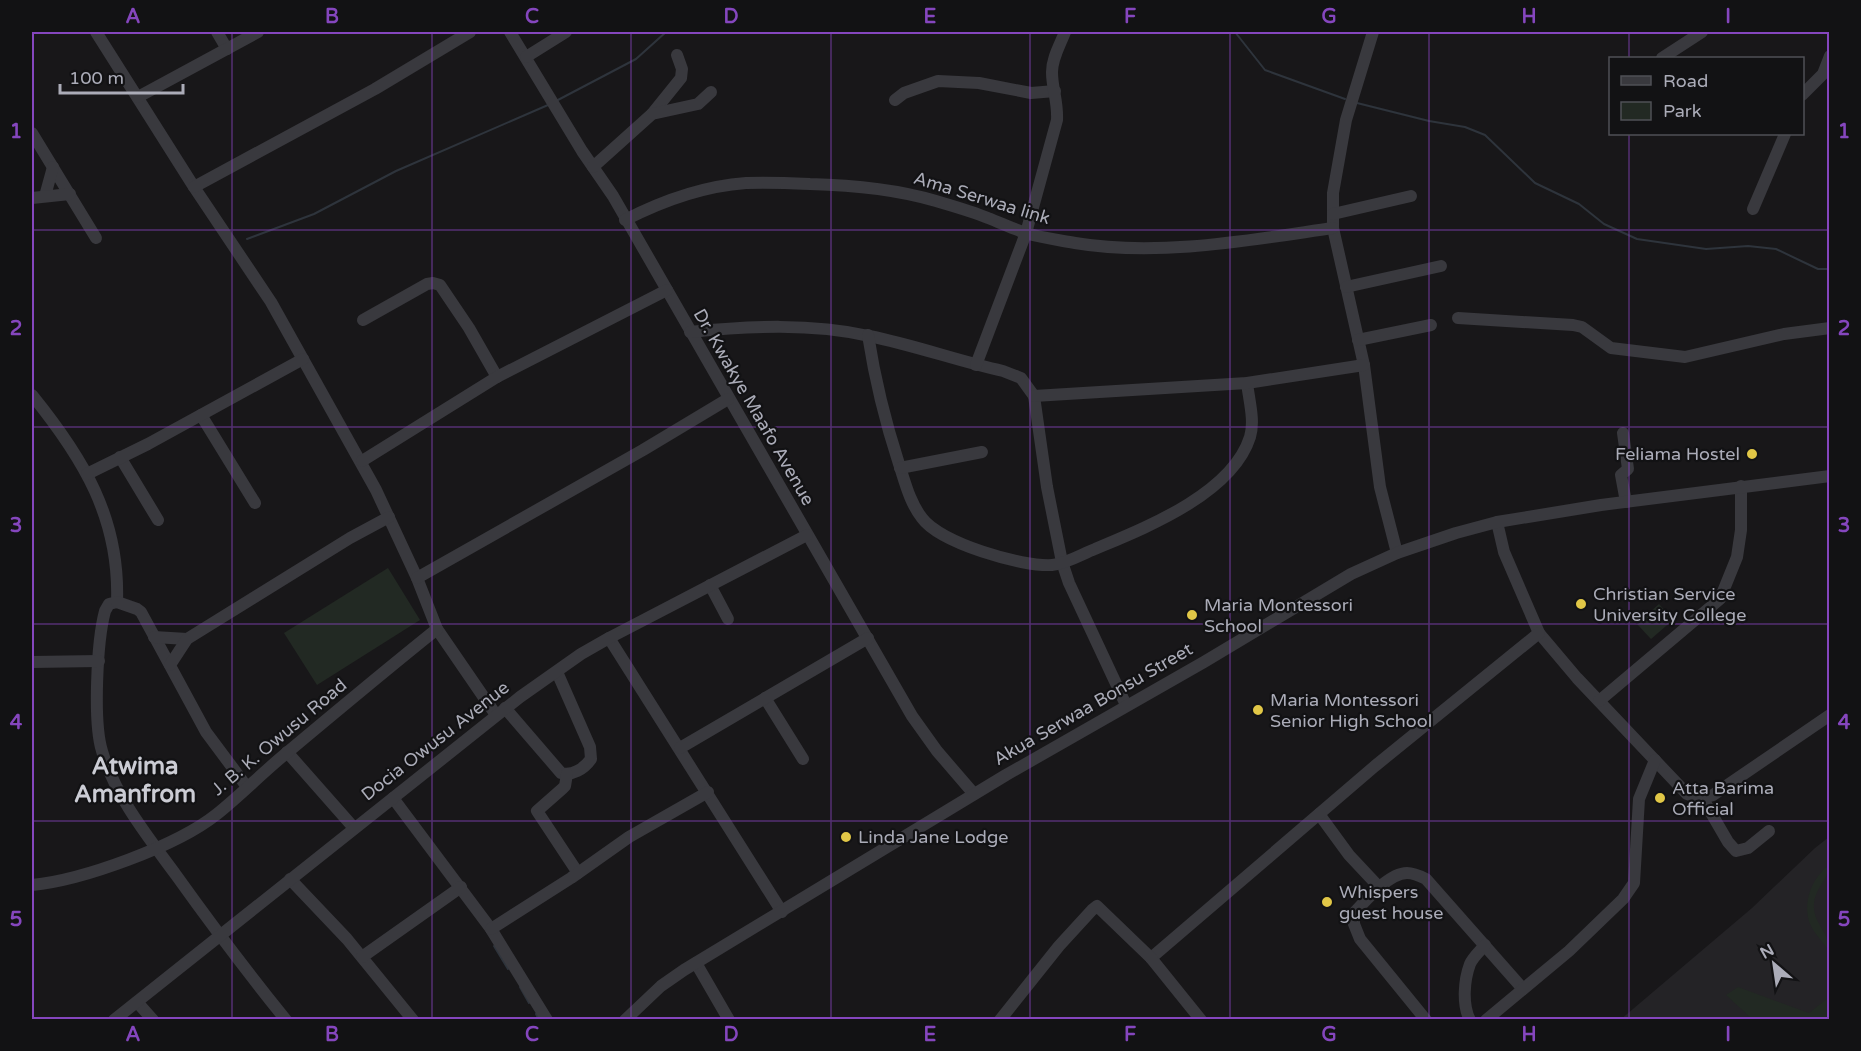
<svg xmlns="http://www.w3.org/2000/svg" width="1861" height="1051" viewBox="0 0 1861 1051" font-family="'Varela Round',sans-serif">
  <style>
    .built { fill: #242326 }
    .green { fill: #222923 }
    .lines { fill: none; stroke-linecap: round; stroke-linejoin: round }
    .stream { stroke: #2e343c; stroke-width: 2 }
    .minor { stroke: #39393e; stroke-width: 12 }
    .grid { fill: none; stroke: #8546be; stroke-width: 1.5; stroke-opacity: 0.55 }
    .poi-dot { fill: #e1c747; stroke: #121214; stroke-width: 2 }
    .labels { text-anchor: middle; stroke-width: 4.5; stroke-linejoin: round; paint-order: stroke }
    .street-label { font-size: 18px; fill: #abacb8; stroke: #121214 }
    .poi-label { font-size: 18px; fill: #abacb8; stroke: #121214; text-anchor: start }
    .district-label { font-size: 24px; font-weight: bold; fill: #cbccd4; stroke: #121214 }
    .neatline { fill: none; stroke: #8546be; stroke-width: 2 }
    .grid-label { font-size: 20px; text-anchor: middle; font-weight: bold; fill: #8546be }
  </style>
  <rect width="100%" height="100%" fill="#181719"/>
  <!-- built -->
  <polygon class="built" points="1829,837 1829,1019 1620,1020 1752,908 1815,848"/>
  <!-- green -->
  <g class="green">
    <polygon points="388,568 420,620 317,685 284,633"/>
    <polygon points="1659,604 1673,620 1651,639 1637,624"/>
    <path d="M 1829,865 C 1830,879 1813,888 1814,908 C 1815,926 1830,932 1829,951 C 1823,942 1814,933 1810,924 C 1802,902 1812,878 1829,865 Z"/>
    <polygon points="1738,987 1809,1013 1829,997 1829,1019 1752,1019 1726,995"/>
  </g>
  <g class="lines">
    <!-- stream -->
    <g class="stream">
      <polyline points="1235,32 1265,70 1345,99"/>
      <polyline points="556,101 636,59 666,32"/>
      <polyline points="1357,103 1429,121 1465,127 1485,135 1535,183 1579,204 1604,224 1637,239 1706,249 1748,246 1776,249 1818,269 1830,269"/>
      <polyline points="247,239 314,214 396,171 548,105"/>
      <polyline points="494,946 508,969"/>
      <polyline points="520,987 529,1003"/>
      <polyline points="536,1014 539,1020"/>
    </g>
    <!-- minor -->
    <g class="minor">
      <polyline points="96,32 194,187 271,302 376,490 417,578 437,629 496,715"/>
      <polyline points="217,32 227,49"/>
      <polyline points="510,32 582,151 613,196 912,716 937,751 974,794"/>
      <polyline points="1373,32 1346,120 1333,193 1333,228 1364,365 1380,487 1397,553"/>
      <polyline points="526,57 566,32"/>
      <polyline points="1662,58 1702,32"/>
      <polyline points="1802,95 1823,74 1830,56"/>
      <polyline points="138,97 258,32"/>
      <polyline points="895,100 904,93 938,81 979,83 1031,93 1055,91"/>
      <polyline points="652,114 681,78 682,69 677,55"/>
      <polyline points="32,133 96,238"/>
      <polyline points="593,167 652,114 698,104 711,92"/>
      <polyline points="194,187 375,89 470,32"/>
      <polyline points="45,196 53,167"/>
      <polyline points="32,198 70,194"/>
      <polyline points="1753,209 1785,134"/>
      <polyline points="1333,214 1411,196"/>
      <path d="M 625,220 C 662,201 704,186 746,183 C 768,182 789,183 810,184 C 853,185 895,189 936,201 C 953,206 971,211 988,218 C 1001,223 1013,229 1026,233 C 1042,238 1059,240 1075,243 C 1159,257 1250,240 1333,228"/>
      <polyline points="1346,287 1441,266"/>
      <polyline points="1458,318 1573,325 1582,327 1611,348 1685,357 1784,334 1830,328"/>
      <polyline points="363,320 427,284 433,283 440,285 469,328 497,377"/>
      <path d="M 690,332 C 749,326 812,323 869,336 C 914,345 958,361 1003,371 L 1021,378 L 1034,396 L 1047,487 L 1062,562 L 1069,583 L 1126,705"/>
      <path d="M 868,335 C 875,380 885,421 899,464 C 905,482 910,503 922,518 C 940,543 1022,567 1052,565 C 1066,564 1082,554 1095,549 C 1145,528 1232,494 1250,437 C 1255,421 1249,400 1247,383"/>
      <polyline points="1358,340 1431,325"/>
      <path d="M 976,365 L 1026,233 L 1057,120 C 1058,101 1052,89 1052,72 C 1052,58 1060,45 1065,32"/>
      <path d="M 32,395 C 83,458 120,518 117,602 L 109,604 L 105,611 C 97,641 93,722 102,751 C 115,796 148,837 176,875 C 211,924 248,973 286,1020"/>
      <polyline points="1034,396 1247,383 1364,365"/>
      <polyline points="201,415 255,503"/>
      <polyline points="1623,433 1628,469 1621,475 1626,502"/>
      <polyline points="120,457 158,520"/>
      <polyline points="362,461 497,377 667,290"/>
      <polyline points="900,468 982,452"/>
      <polyline points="87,474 148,444 303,359"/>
      <polyline points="1497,522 1504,552 1539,633 1577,678 1687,794 1700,799 1713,795 1830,715"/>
      <polyline points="417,578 643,450 728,399"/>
      <polyline points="710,585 728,619"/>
      <polyline points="117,602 137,609 141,612 206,732 247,787"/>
      <polyline points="154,637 187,639"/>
      <polyline points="609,638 782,912"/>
      <polyline points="32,662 99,661"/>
      <polyline points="170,665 187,639 350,538 389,517"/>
      <polyline points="765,698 803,759"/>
      <polyline points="1599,701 1720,599 1737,557 1741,530 1741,486"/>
      <path d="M 505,708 L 561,773 C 572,776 584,769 591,759 L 590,747 L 557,672"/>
      <polyline points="680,748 868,638"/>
      <polyline points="287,752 354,828"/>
      <polyline points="567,774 565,786 562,789 537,811 578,873"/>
      <polyline points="393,798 491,929 547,1020"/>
      <polyline points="1703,799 1728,842 1736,851 1748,848 1769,831"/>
      <polyline points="1319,814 1349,855 1379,887"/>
      <polyline points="290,879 347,939 413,1020"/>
      <path d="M 32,885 C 83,880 177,846 217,814 C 242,794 264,771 289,751 C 338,710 387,669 437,629"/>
      <polyline points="491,929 571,878 629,837 708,792"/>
      <polyline points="362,957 461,887"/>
      <polyline points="1151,958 1375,766 1539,633"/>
      <polyline points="696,963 729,1020"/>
      <polyline points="137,1002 153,1020"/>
      <polyline points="114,1020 520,697 581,654 609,638 807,535"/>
      <polyline points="625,1020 661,986 684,970 1006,775 1204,662 1351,574 1397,553 1456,533 1497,522 1601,505 1830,476"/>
      <polyline points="1000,1020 1059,946 1092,910 1097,906 1151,958 1201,1020"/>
      <path d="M 1426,1020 L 1360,939 L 1354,924 L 1354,913 C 1366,900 1389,873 1407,873 C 1414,873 1420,876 1426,879 L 1523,989"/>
      <path d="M 1470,1020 C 1462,1005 1464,980 1470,964 C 1473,957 1480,951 1485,945"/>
      <polyline points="1486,1020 1569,951 1623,899 1634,883 1639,799 1655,760"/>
    </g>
  </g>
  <!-- grid -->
  <path class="grid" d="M 232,32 L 232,1020M 432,32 L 432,1020M 631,32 L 631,1020M 831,32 L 831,1020M 1030,32 L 1030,1020M 1230,32 L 1230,1020M 1429,32 L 1429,1020M 1629,32 L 1629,58M 1629,134 L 1629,1020M 32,230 L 1830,230M 32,427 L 1830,427M 32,624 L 1830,624M 32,821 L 1830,821"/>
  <!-- markers -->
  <g class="poi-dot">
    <circle cx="1752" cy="454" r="6"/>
    <circle cx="1581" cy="604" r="6"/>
    <circle cx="1192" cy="615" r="6"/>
    <circle cx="1258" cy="710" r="6"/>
    <circle cx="1660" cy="798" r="6"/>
    <circle cx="846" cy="837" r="6"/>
    <circle cx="1327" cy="902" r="6"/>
  </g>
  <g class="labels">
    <!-- street labels -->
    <g class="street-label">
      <text transform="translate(982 198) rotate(17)" y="6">Ama Serwaa link</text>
      <text transform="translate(754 407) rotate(60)" y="6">Dr. Kwakye Maafo Avenue</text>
      <text transform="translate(1093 704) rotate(-30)" y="6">Akua Serwaa Bonsu Street</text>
      <text transform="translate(279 737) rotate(-40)" y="6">J. B. K. Owusu Road</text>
      <text transform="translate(435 741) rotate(-38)" y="6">Docia Owusu Avenue</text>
    </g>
    <!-- poi labels -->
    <g class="poi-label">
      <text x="1740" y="460" text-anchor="end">Feliama Hostel</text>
      <text x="1593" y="600">Christian Service<tspan x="1593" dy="21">University College</tspan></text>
      <text x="1204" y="611">Maria Montessori<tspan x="1204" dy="21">School</tspan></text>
      <text x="1270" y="706">Maria Montessori<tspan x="1270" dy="21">Senior High School</tspan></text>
      <text x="1672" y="794">Atta Barima<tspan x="1672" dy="21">Official</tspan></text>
      <text x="858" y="843">Linda Jane Lodge</text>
      <text x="1339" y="898">Whispers<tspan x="1339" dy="21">guest house</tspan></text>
    </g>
    <!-- district labels -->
    <g class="district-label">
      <text x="135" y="774">Atwima<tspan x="135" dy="28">Amanfrom</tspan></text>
    </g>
  </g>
  <!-- border -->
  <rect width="1861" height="1051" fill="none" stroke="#121214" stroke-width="66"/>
  <!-- legend -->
  <rect x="1609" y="57" width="195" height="78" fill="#121214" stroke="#4f5056" stroke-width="1.5"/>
  <rect x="1621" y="76" width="30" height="9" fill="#39393e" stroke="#4f5056" stroke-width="1.5"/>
  <text x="1663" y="87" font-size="18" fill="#abacb8">Road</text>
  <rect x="1621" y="102" width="30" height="18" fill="#222923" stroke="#4f5056" stroke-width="1.5"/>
  <text x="1663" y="117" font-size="18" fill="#abacb8">Park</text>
  <!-- north arrow -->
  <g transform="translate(1774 964) rotate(331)" stroke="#121214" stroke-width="4.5" paint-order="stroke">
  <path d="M0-4.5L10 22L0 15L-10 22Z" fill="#abacb8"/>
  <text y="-9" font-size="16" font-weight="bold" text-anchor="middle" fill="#abacb8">N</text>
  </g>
  <!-- scale -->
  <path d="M60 84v9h123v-9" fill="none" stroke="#abacb8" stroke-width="3"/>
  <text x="69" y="84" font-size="18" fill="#abacb8" stroke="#121214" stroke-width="4.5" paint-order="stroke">100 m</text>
  <rect x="33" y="33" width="1795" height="985" class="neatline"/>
  <g class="grid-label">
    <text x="133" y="23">A</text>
    <text x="332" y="23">B</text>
    <text x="532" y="23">C</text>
    <text x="731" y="23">D</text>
    <text x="930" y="23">E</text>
    <text x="1130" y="23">F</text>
    <text x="1329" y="23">G</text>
    <text x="1529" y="23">H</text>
    <text x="1728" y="23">I</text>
    <text x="16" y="138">1</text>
    <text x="1844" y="138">1</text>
    <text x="16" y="335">2</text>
    <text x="1844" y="335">2</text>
    <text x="16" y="532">3</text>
    <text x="1844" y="532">3</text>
    <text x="16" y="729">4</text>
    <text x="1844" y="729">4</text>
    <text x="16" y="926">5</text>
    <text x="1844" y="926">5</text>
    <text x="133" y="1041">A</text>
    <text x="332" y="1041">B</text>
    <text x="532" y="1041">C</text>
    <text x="731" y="1041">D</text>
    <text x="930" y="1041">E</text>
    <text x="1130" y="1041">F</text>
    <text x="1329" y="1041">G</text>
    <text x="1529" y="1041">H</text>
    <text x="1728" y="1041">I</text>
  </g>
</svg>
